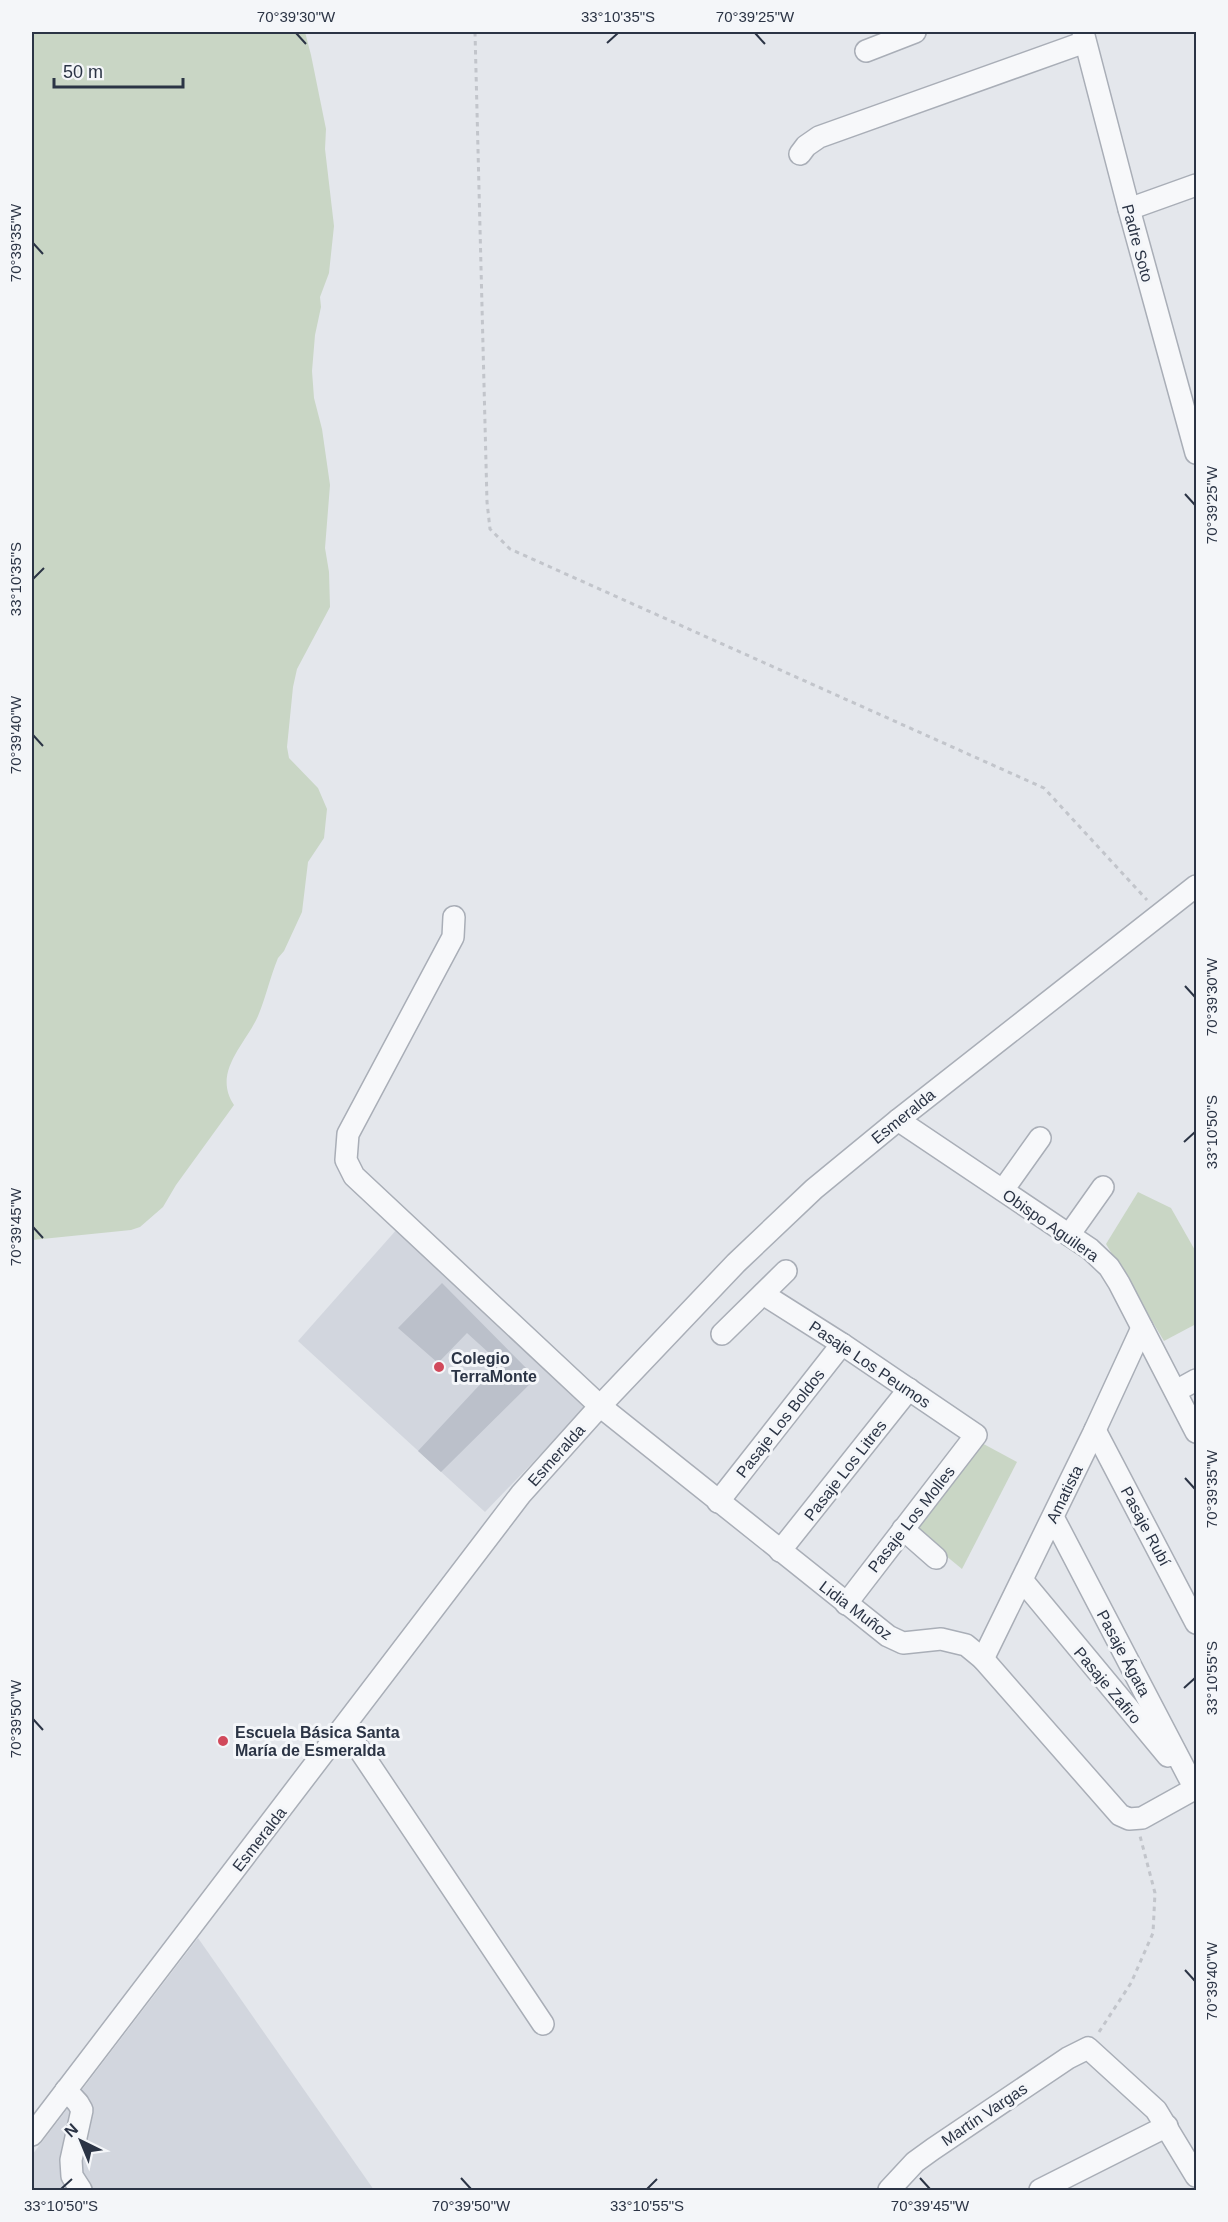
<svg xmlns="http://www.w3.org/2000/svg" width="1228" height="2222" viewBox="0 0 1228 2222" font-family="Arial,sans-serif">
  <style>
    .built { fill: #d2d6de }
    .green { fill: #c9d6c5 }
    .building { fill: #bbc0ca }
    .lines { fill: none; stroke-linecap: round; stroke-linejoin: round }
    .minor-casing { stroke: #a9aeb7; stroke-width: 24 }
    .path { stroke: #c2c5cb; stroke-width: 3; stroke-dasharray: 4.5 4.5; stroke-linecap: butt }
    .minor { stroke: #f7f8fa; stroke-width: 21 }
    .ticks { fill: none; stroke: #2b3445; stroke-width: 2 }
    .poi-dot { fill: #d1495b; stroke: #f4f6f9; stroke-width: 2 }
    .labels { text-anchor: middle; stroke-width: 6; stroke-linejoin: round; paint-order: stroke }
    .street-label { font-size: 16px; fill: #2b3445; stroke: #f4f6f9 }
    .poi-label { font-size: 16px; font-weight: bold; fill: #2b3445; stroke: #f4f6f9; text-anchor: start }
    .neatline { fill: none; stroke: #2b3445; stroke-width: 2 }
    .ticks-label { font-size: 15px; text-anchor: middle; fill: #2b3445 }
  </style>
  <rect width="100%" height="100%" fill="#e4e7ec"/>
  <!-- built -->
  <g class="built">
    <polygon points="398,1228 591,1402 485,1512 298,1341"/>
    <polygon points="198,1938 374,2190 32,2190 32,2155"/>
  </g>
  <!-- green -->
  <g class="green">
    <path d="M 32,32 L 305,32 L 311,55 L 326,129 L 325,149 L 334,226 L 329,273 L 320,297 L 321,307 L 315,335 L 312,371 L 314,398 L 322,429 L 330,485 L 325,548 L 329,572 L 330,607 L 297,669 L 293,687 L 287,747 L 289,758 L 318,788 L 327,809 L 324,838 L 308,862 L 302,912 L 284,951 L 278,958 C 270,977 266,997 258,1016 C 245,1045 212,1072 234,1105 L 176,1185 L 163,1207 L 140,1227 L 131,1230 L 32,1240 Z"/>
    <polygon points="1138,1192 1171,1208 1196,1252 1196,1324 1164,1341 1106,1244"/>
    <polygon points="978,1441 1017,1462 962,1569 911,1527"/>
  </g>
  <!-- building -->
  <polygon class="building" points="442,1283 536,1378 441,1472 418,1451 500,1363 467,1333 438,1363 398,1328"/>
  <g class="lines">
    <!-- minor casing -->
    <g class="minor-casing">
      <g id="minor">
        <polyline points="1083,32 1129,209 1196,453"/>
        <polyline points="866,51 915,32"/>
        <polyline points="800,154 806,146 819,137 1085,42"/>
        <polyline points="1129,209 1196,185"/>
        <polyline points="454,917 453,937 348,1134 346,1160 354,1176 600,1406 888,1636 903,1643 941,1639 966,1645 983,1659 1120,1815 1129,1819 1142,1818 1196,1788"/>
        <polyline points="898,1120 1090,1249 1109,1267 1119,1283 1196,1432"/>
        <polyline points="1003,1190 1040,1138"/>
        <polyline points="1069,1235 1103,1187"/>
        <polyline points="763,1294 842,1344 976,1435 846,1604"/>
        <polyline points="722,1334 786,1271"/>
        <polyline points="1176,1391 1196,1380"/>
        <polyline points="1095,1430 1196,1623"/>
        <polyline points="718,1502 842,1344"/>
        <polyline points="1053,1517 1195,1789"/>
        <polyline points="903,1529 936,1558"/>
        <polyline points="780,1551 909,1389"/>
        <polyline points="1022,1580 1168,1756"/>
        <polyline points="983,1659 1095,1430 1142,1328"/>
        <polyline points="345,1728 543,2024"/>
        <polyline points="66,2090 78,2103 82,2110 71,2160 72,2176 81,2190"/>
        <polyline points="32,2135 521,1494 600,1406 736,1263 814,1189 898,1120 1196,886"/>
        <polyline points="889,2190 915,2162 933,2149 1068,2058 1088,2048 1156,2110 1196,2176"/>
        <polyline points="1040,2190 1167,2126"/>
      </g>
    </g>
    <!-- path -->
    <g class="path">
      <polyline points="475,32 487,502 490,529 510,549 1044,788 1147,900"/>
      <polyline points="1099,2032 1131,1983 1153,1933 1155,1893 1140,1836"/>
    </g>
    <!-- minor -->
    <use href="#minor" class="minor"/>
  </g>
  <!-- ticks -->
  <path class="ticks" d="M 296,33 L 306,44M 755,33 L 765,44M 607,43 L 618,33M 33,243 L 43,254M 1185,494 L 1195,505M 33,579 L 44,568M 33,735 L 43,746M 1185,986 L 1195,997M 1184,1142 L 1195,1132M 33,1227 L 43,1238M 1185,1478 L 1195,1489M 1184,1688 L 1195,1678M 33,1719 L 43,1730M 1185,1970 L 1195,1981M 461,2178 L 471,2189M 920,2178 L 930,2189M 61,2189 L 72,2179M 647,2189 L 657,2179"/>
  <!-- markers -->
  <g class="poi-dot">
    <circle cx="439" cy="1367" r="6"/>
    <circle cx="223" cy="1741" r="6"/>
  </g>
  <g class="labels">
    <!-- street labels -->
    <g class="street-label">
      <text transform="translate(1138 243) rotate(75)" y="6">Padre Soto</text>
      <text transform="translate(903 1116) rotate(-39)" y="6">Esmeralda</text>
      <text transform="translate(1051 1225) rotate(35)" y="6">Obispo Aguilera</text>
      <text transform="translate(870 1364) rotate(34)" y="6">Pasaje Los Peumos</text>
      <text transform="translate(780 1423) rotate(-52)" y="6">Pasaje Los Boldos</text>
      <text transform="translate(556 1455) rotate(-48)" y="6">Esmeralda</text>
      <text transform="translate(845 1470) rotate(-52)" y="6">Pasaje Los Litres</text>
      <text transform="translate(1064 1494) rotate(-64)" y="6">Amatista</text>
      <text transform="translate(911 1519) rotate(-52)" y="6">Pasaje Los Molles</text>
      <text transform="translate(1146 1526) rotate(62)" y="6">Pasaje Rubí</text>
      <text transform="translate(856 1610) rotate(37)" y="6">Lidia Muñoz</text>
      <text transform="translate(1124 1653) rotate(62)" y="6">Pasaje Ágata</text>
      <text transform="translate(1108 1685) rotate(50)" y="6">Pasaje Zafiro</text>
      <text transform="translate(259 1839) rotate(-52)" y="6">Esmeralda</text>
      <text transform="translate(984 2114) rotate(-34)" y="6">Martín Vargas</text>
    </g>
    <!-- poi labels -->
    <g class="poi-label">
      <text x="451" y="1364">Colegio<tspan x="451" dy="18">TerraMonte</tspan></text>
      <text x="235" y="1738">Escuela Básica Santa<tspan x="235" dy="18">María de Esmeralda</tspan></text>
    </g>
  </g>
  <!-- border -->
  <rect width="1228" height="2222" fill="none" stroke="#f4f6f9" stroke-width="66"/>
  <!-- north arrow -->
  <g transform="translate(81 2141) rotate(317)" stroke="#f4f6f9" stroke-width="4.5" paint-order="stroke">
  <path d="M0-4.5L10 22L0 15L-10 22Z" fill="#2b3445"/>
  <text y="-9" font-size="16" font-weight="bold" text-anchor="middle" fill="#2b3445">N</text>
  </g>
  <!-- scale -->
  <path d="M54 78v9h129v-9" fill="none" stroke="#2b3445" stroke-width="3"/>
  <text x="63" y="78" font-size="18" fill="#2b3445" stroke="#f4f6f9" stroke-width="4.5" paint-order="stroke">50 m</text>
  <rect x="33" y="33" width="1162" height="2156" class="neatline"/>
  <g class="ticks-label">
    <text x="296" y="22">70°39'30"W</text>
    <text x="618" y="22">33°10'35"S</text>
    <text x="755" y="22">70°39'25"W</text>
    <text transform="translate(16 243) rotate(-90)" y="5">70°39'35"W</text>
    <text transform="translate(1212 505) rotate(-90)" y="5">70°39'25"W</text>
    <text transform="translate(16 579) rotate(-90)" y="5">33°10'35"S</text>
    <text transform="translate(16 735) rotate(-90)" y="5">70°39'40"W</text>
    <text transform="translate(1212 997) rotate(-90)" y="5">70°39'30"W</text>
    <text transform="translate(1212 1132) rotate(-90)" y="5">33°10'50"S</text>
    <text transform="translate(16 1227) rotate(-90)" y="5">70°39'45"W</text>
    <text transform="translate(1212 1489) rotate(-90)" y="5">70°39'35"W</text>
    <text transform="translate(1212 1678) rotate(-90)" y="5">33°10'55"S</text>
    <text transform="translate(16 1719) rotate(-90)" y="5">70°39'50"W</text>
    <text transform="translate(1212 1981) rotate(-90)" y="5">70°39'40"W</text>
    <text x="61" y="2211">33°10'50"S</text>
    <text x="471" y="2211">70°39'50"W</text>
    <text x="647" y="2211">33°10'55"S</text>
    <text x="930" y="2211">70°39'45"W</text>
  </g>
</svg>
